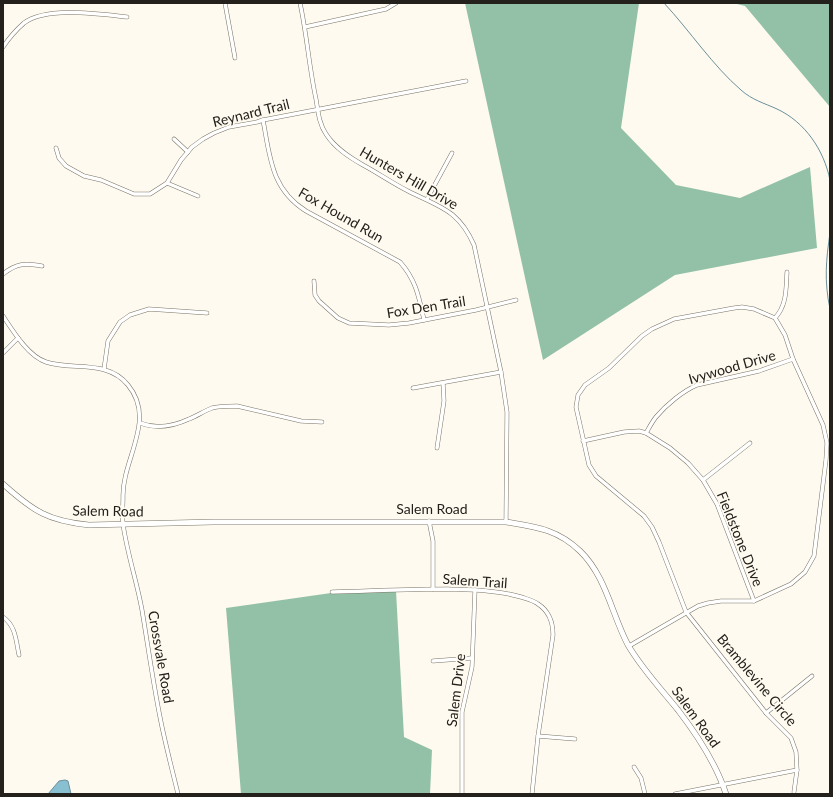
<svg xmlns="http://www.w3.org/2000/svg" width="833" height="797" viewBox="0 0 833 797" font-family="Lato,sans-serif">
  <style>
    .forest { fill: #93c1a7 }
    .water { fill: #89c0d1; stroke: #6b909b }
    .lines { fill: none; stroke-linecap: round; stroke-linejoin: round }
    .stream { stroke: #6b909b; stroke-width: 1 }
    .street-casing { stroke: #7a7466; stroke-width: 4.5 }
    .secondary-casing { stroke: #7a7466; stroke-width: 6 }
    .street { stroke: #fff; stroke-width: 3.5 }
    .secondary { stroke: #fff; stroke-width: 5 }
    .labels { text-anchor: middle; stroke-width: 3.5; stroke-linejoin: round; paint-order: stroke }
    .street-label { font-size: 14px; fill: #24211c; stroke: #fefaf0 }
  </style>
  <rect width="100%" height="100%" fill="#fefaf0"/>
  <!-- forest -->
  <g class="forest">
    <polygon points="465,3 639,3 621,128 676,185 740,198 810,167 817,248 675,275 543,360"/>
    <polygon points="733,3 830,3 830,107 745,6"/>
    <polygon points="396,591 404,737 432,750 430,794 241,794 226,608 331,593"/>
  </g>
  <!-- water -->
  <polygon class="water" points="65,780 68,781 71,794 48,794 59,781"/>
  <g class="lines">
    <!-- stream -->
    <g class="stream">
      <path d="M 664,3 C 690,31 713,66 741,90 C 752,100 764,103 777,109 C 805,122 824,150 830,180"/>
      <path d="M 830,233 C 826,260 824,281 830,309"/>
    </g>
    <!-- street casing -->
    <g class="street-casing">
      <g id="street">
        <polyline points="225,3 235,58"/>
        <path d="M 300,3 C 307,35 309,67 316,99 C 318,111 319,124 326,134 C 335,148 349,157 363,165 C 378,173 392,183 408,191 C 439,207 458,209 474,245 L 501,372 L 507,412 L 506,522"/>
        <polyline points="305,27 386,9 396,3"/>
        <path d="M 3,47 C 9,38 16,30 24,23 C 46,6 100,14 127,17"/>
        <path d="M 263,120 C 270,157 271,189 306,211 L 400,262 C 416,280 419,297 424,320"/>
        <polyline points="174,139 188,152"/>
        <polyline points="56,148 59,158 66,166 84,176 101,180 134,194 150,194 167,183 181,160 192,147 203,139 214,133 229,127 257,122 263,120 466,81"/>
        <polyline points="167,183 198,196"/>
        <polyline points="427,199 452,153"/>
        <path d="M 3,274 C 17,263 25,263 42,266"/>
        <polyline points="314,281 315,295 319,301 338,318 349,323 389,325 409,323 476,310 516,300"/>
        <path d="M 3,316 C 13,331 28,356 46,362 C 73,371 107,359 128,385 C 157,420 122,459 123,497 C 123,506 122,516 123,524 C 127,553 137,582 142,610 C 148,646 153,682 160,717 C 165,743 172,769 178,794"/>
        <path d="M 775,318 C 787,305 786,289 787,272"/>
        <polyline points="3,353 18,338"/>
        <polyline points="104,369 108,341 120,322 130,315 149,309 207,313"/>
        <polyline points="413,388 501,372"/>
        <path d="M 140,423 C 156,429 174,426 189,419 C 197,416 204,411 212,408 C 220,406 229,406 237,406 L 301,421 L 322,422"/>
        <path d="M 646,433 C 649,428 652,422 656,417 C 666,405 683,391 697,385 L 759,371 L 793,359"/>
        <polyline points="583,441 624,432 639,431 646,433 670,448 688,463 703,480 717,504 754,601"/>
        <polyline points="437,448 444,401 443,383"/>
        <polyline points="703,480 750,443"/>
        <polyline points="429,521 433,541 433,589"/>
        <path d="M 332,592 C 371,591 410,589 448,589 C 473,590 497,590 521,597 C 527,599 533,600 538,604 C 549,611 553,623 553,635 L 538,736 L 532,794"/>
        <path d="M 3,617 C 16,626 16,641 19,655"/>
        <polyline points="629,646 698,606 708,603 721,601 754,601 791,584 805,572 814,556 826,460 827,443 823,425 793,359 785,335 775,318 754,309 742,307 734,308 674,319 652,329 642,336 609,368 585,385 578,395 576,407 589,465 596,476 644,516 652,527 659,542 686,612 766,713 791,738 796,752 797,770 794,792"/>
        <polyline points="433,661 472,658"/>
        <polyline points="766,713 812,676"/>
        <polyline points="538,736 575,739"/>
        <polyline points="634,767 641,778 645,794"/>
        <polyline points="462,794 462,712 472,667 475,590"/>
        <polyline points="675,794 797,770"/>
      </g>
    </g>
    <!-- secondary casing -->
    <g class="secondary-casing">
      <path id="secondary" d="M 3,484 C 33,511 48,521 89,525 L 213,522 L 506,522 C 536,527 557,529 580,551 C 606,576 612,615 628,645 C 642,669 661,689 678,710 C 698,736 716,763 726,794"/>
    </g>
    <!-- street -->
    <use href="#street" class="street"/>
    <!-- secondary -->
    <use href="#secondary" class="secondary"/>
  </g>
  <g class="labels">
    <!-- street labels -->
    <g class="street-label">
      <text transform="translate(251 113) rotate(-14)" y="5">Reynard Trail</text>
      <text transform="translate(409 178) rotate(30)" y="5">Hunters Hill Drive</text>
      <text transform="translate(341 215) rotate(30)" y="5">Fox Hound Run</text>
      <text transform="translate(426 307) rotate(-9)" y="5">Fox Den Trail</text>
      <text transform="translate(732 367) rotate(-16)" y="5">Ivywood Drive</text>
      <text x="432" y="514">Salem Road</text>
      <text transform="translate(108 511) rotate(1)" y="5">Salem Road</text>
      <text transform="translate(740 539) rotate(68)" y="5">Fieldstone Drive</text>
      <text transform="translate(475 581) rotate(4)" y="5">Salem Trail</text>
      <text transform="translate(161 657) rotate(80)" y="5">Crossvale Road</text>
      <text transform="translate(757 680) rotate(50)" y="5">Bramblevine Circle</text>
      <text transform="translate(456 690) rotate(-83)" y="5">Salem Drive</text>
      <text transform="translate(696 717) rotate(54)" y="5">Salem Road</text>
    </g>
  </g>
  <!-- border -->
  <rect width="833" height="797" fill="none" stroke="#24211c" stroke-width="8"/>
</svg>
